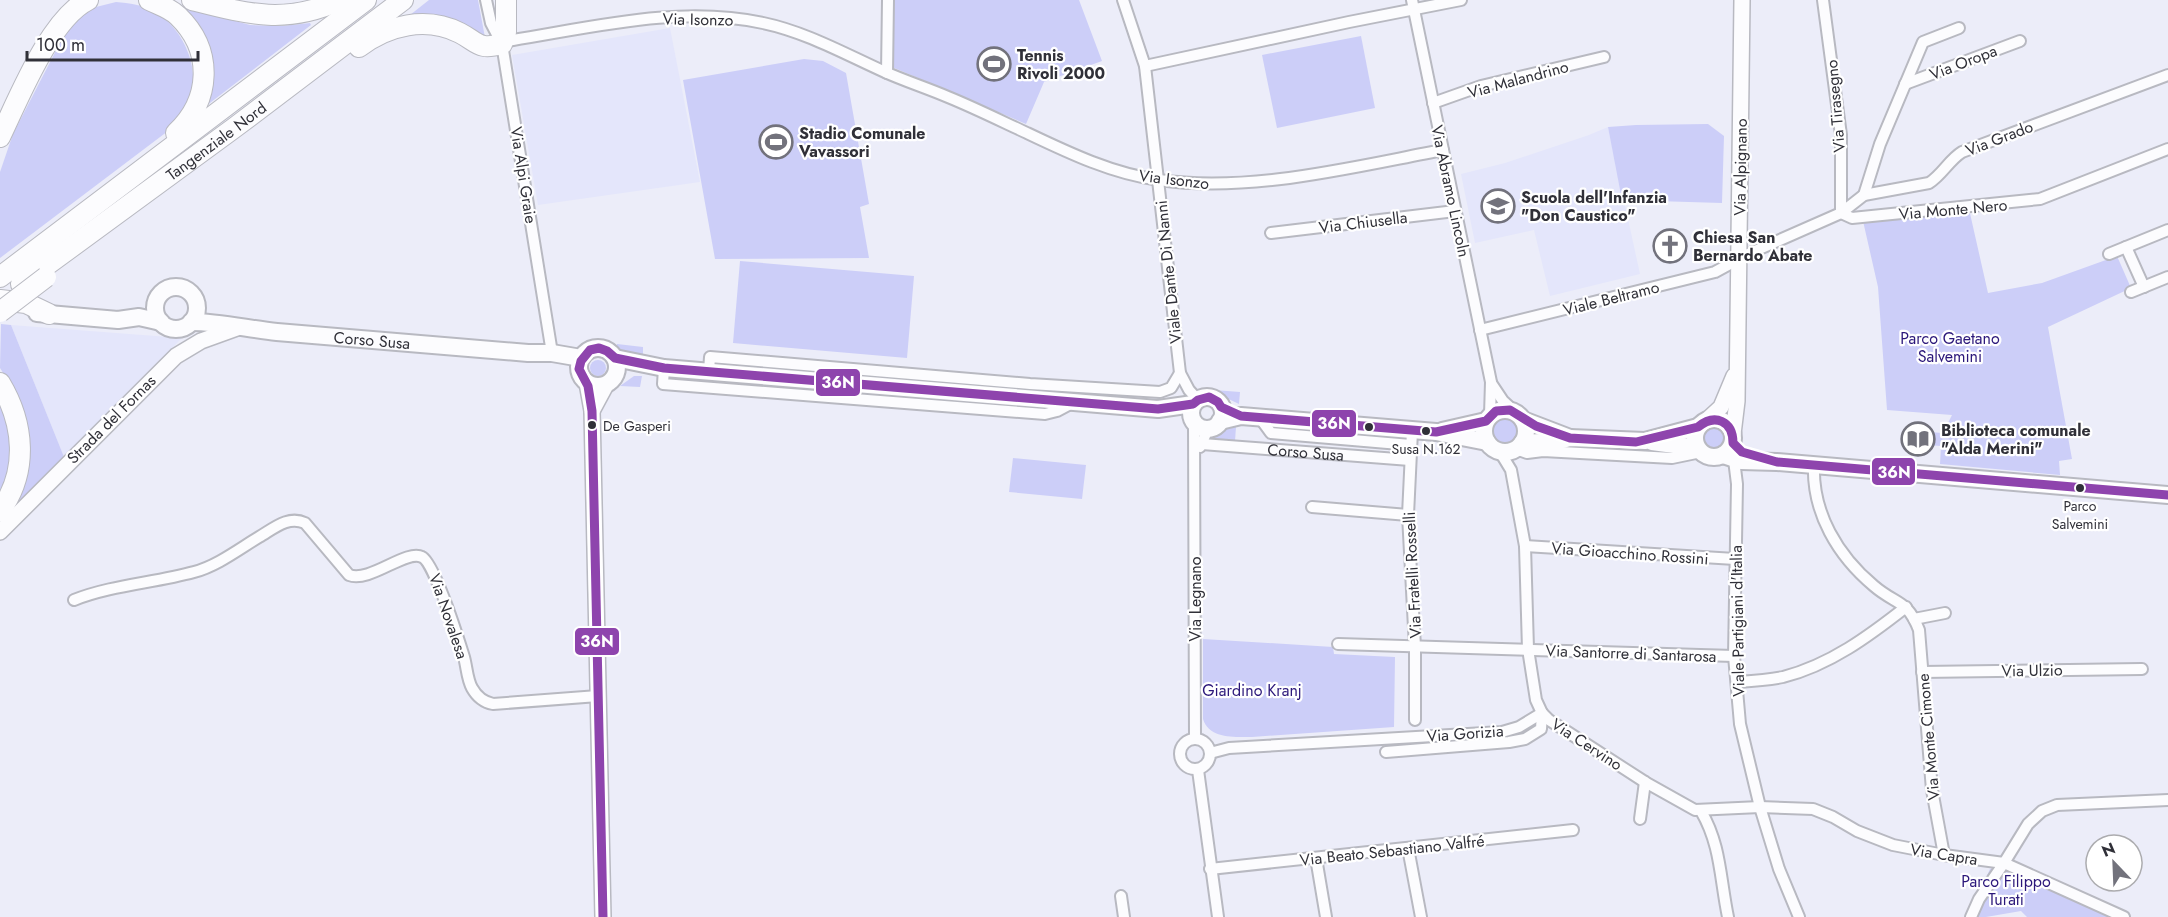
<svg xmlns="http://www.w3.org/2000/svg" width="2168" height="917" viewBox="0 0 2168 917" font-family="Jost,sans-serif">
  <style>
    .built { fill: #e4e6fb }
    .green { fill: #cccef8 }
    .lines { fill: none; stroke-linecap: round; stroke-linejoin: round }
    .street-casing { stroke: #b8b9c1; stroke-width: 14 }
    .secondary-casing { stroke: #b8b9c1; stroke-width: 18 }
    .primary-casing { stroke: #b8b9c1; stroke-width: 20 }
    .highway-casing { stroke: #b8b9c1; stroke-width: 22 }
    .street { stroke: #fcfcfe; stroke-width: 10 }
    .secondary { stroke: #fcfcfe; stroke-width: 15 }
    .primary { stroke: #fcfcfe; stroke-width: 16 }
    .highway { stroke: #fcfcfe; stroke-width: 20 }
    .highway-bridge-casing { stroke: #b8b9c1; stroke-width: 22; stroke-linecap: butt }
    .highway-bridge { stroke: #fcfcfe; stroke-width: 20 }
    .bus-1-casing { stroke: #fff; stroke-width: 14 }
    .bus-1 { stroke: #8e44ad; stroke-width: 9 }
    .bus-dot { fill: #303038; stroke: #fff; stroke-width: 2 }
    .labels { text-anchor: middle; stroke-width: 4.5; stroke-linejoin: round; paint-order: stroke }
    .bus-label { font-size: 14px; fill: #303038; stroke: #fff }
    .street-label { font-size: 16px; fill: #303038; stroke: #fff }
    .poi-label { font-size: 16px; font-weight: bold; fill: #303038; stroke: #fff; text-anchor: start }
    .park-label { font-size: 16px; fill: #2b177a; stroke: #fff }
    .line-badge { stroke: #fff; stroke-width: 2 }
    .badge-label { font-size: 16px; text-anchor: middle; font-weight: bold; fill: #fff }
  </style>
  <rect width="100%" height="100%" fill="#ecedf9"/>
  <!-- built -->
  <g class="built">
    <polygon points="670,28 700,182 538,205 512,55"/>
    <polygon points="1608,127 1640,274 1550,296 1534,230 1475,243 1461,174 1505,163 1589,135"/>
    <polygon points="11,325 182,338 64,457"/>
  </g>
  <!-- green -->
  <g class="green">
    <polygon points="429,0 478,0 486,43 440,18 410,15"/>
    <polygon points="892,0 1079,0 1102,61 1044,82 1026,124 892,67"/>
    <path d="M 116,2 C 129,3 143,5 156,12 C 184,29 204,74 187,105 C 182,114 174,122 168,131 L 0,258 L 0,172 L 13,134 L 66,31 L 80,16 L 96,7 Z"/>
    <polygon points="183,7 250,25 282,26 310,23 311,25 206,106"/>
    <polygon points="1361,36 1375,108 1277,128 1262,55"/>
    <polygon points="804,59 823,61 846,73 869,204 860,207 869,258 715,259 683,80"/>
    <polygon points="1708,124 1724,136 1722,203 1622,200 1608,127 1636,125"/>
    <polygon points="1969,209 1988,293 2042,283 2117,256 2131,288 2048,327 2072,459 2059,461 2060,475 1940,464 1941,446 1927,445 1928,432 1943,433 1952,415 1887,410 1878,287 1863,221"/>
    <polygon points="740,261 914,276 907,358 733,343"/>
    <polygon points="1,324 11,325 64,457 12,510 29,439 21,402 0,368"/>
    <polygon points="617,344 643,347 643,358 617,349"/>
    <circle cx="598" cy="368" r="8"/>
    <polygon points="634,376 642,376 640,387 620,386"/>
    <polygon points="1214,390 1240,392 1239,404 1214,392"/>
    <path d="M 0,400 C 3,410 9,422 11,432 C 14,452 9,477 0,495 Z"/>
    <circle cx="1505" cy="430" r="14"/>
    <polygon points="1236,427 1235,441 1208,439 1218,431"/>
    <circle cx="1714" cy="438" r="11"/>
    <polygon points="1013,458 1086,465 1082,499 1009,492"/>
    <path d="M 1203,639 L 1333,647 L 1334,654 L 1395,657 L 1394,727 L 1252,737 C 1234,737 1209,739 1203,719 Z"/>
    <polygon points="2004,864 2115,917 2027,917 2021,911 1986,917 1968,917 1990,869"/>
  </g>
  <g class="lines">
    <!-- street casing -->
    <g class="street-casing">
      <g id="street">
        <polyline points="486,0 491,23 502,44 552,353"/>
        <polyline points="1123,0 1145,66 1180,373 1189,390 1198,400"/>
        <polyline points="1412,0 1491,382 1490,415"/>
        <polyline points="1823,0 1841,135 1841,213"/>
        <path d="M 502,43 L 513,40 C 594,27 681,5 763,23 C 806,32 845,54 885,72 C 905,81 927,88 948,97 C 975,108 1001,121 1027,133 C 1069,153 1113,174 1159,180 C 1251,193 1352,167 1443,150"/>
        <polyline points="1145,66 1349,22 1461,0"/>
        <polyline points="887,73 888,0"/>
        <polyline points="1905,84 2020,41"/>
        <polyline points="1433,103 1481,86 1604,57"/>
        <polyline points="1864,195 1880,144 1923,42 1959,28"/>
        <polyline points="1841,213 1852,218 2040,199 2168,149"/>
        <polyline points="1271,233 1455,211"/>
        <polyline points="2126,247 2144,287"/>
        <polyline points="2109,254 2168,230"/>
        <polyline points="2131,292 2168,277"/>
        <path d="M 1480,330 L 1715,272 L 1748,254 L 1841,213 L 1864,195 L 1929,183 C 1942,175 1949,160 1962,152 L 2168,75"/>
        <polyline points="664,368 663,384 1045,414 1057,411 1072,403"/>
        <polyline points="709,371 710,357 1030,384 1160,392 1171,388 1180,373"/>
        <polyline points="1491,383 1503,401 1516,413"/>
        <polyline points="1260,418 1271,433 1411,445"/>
        <polyline points="1194,423 1195,739"/>
        <polyline points="1412,431 1408,515 1415,647 1415,720"/>
        <path id="s1" d="M 1202,444 L 1410,460"/>
        <polyline points="1200,447 1208,429"/>
        <polyline points="1516,449 1527,453 1543,451 1672,458 1701,452"/>
        <polyline points="1500,452 1511,470 1525,546 1528,649 1536,700 1542,713 1549,720 1645,782 1695,810 1760,807 1813,809 1833,817 1857,831 1893,845 1944,855 2004,863 2124,917"/>
        <polyline points="1734,460 1737,484 1734,656 1740,724 1760,807 1779,869 1799,917"/>
        <path d="M 1814,465 C 1812,513 1838,556 1874,586 C 1896,605 1907,599 1919,630 L 1932,790 L 1944,855"/>
        <polyline points="1312,507 1408,515"/>
        <polyline points="1525,546 1735,559"/>
        <path d="M 74,600 C 112,585 154,583 194,572 C 217,566 239,549 259,537 C 273,529 288,515 305,523 L 349,575 C 370,583 406,549 422,557 C 434,562 459,641 464,657 C 467,668 467,679 472,688 C 477,697 483,702 493,704 L 598,696"/>
        <polyline points="1914,619 1945,613"/>
        <polyline points="1338,644 1734,656"/>
        <polyline points="1922,672 2142,669"/>
        <path d="M 1737,682 C 1752,681 1768,680 1783,677 C 1830,665 1869,636 1906,607"/>
        <circle cx="1195" cy="754" r="15"/>
        <polyline points="1386,752 1509,742 1525,739 1541,729 1542,713"/>
        <polyline points="1210,753 1229,748 1502,732 1519,727 1542,713"/>
        <polyline points="1198,770 1218,917"/>
        <path d="M 1701,811 C 1721,845 1720,879 1728,917"/>
        <polyline points="1640,819 1645,782"/>
        <polyline points="1408,848 1421,917"/>
        <polyline points="1316,858 1326,917"/>
        <polyline points="1210,869 1573,830"/>
        <polyline points="1121,896 1124,917"/>
        <polyline points="1971,917 1979,899 2004,863 2028,824 2042,811 2057,805 2168,800"/>
      </g>
    </g>
    <!-- secondary casing -->
    <g class="secondary-casing">
      <g id="secondary">
        <polyline points="587,383 592,411 603,917"/>
        <polyline points="592,411 606,385"/>
        <polyline points="1708,419 1721,407 1734,376"/>
        <polyline points="1733,434 1737,401 1742,0"/>
        <polyline points="0,532 176,356 201,341 237,328"/>
      </g>
    </g>
    <!-- primary casing -->
    <g class="primary-casing">
      <g id="primary">
        <circle cx="176" cy="308" r="21"/>
        <polyline points="37,313 118,320 139,317 161,322"/>
        <path id="s2" d="M 191,322 C 220,322 248,329 277,332 L 528,353 L 552,353 L 581,358"/>
        <circle cx="598" cy="367" r="19"/>
        <polyline points="615,358 664,368 1158,409 1193,404"/>
        <circle cx="1207" cy="413" r="16"/>
        <circle cx="1505" cy="431" r="21"/>
        <circle cx="1714" cy="438" r="19"/>
        <polyline points="1523,420 1570,438"/>
        <polyline points="1220,421 1241,416 1436,432 1487,442"/>
        <polyline points="1442,431 1486,421"/>
        <polyline points="1652,442 1697,448"/>
        <polyline points="1522,443 1558,441 1570,438 1645,441 1698,427"/>
        <polyline points="1723,455 1741,461 1777,462 2168,495"/>
      </g>
    </g>
    <!-- highway casing -->
    <g class="highway-casing">
      <g id="highway">
        <path d="M 149,0 C 159,5 170,8 178,16 C 214,51 211,100 176,133"/>
        <path d="M 192,0 C 247,14 286,25 340,0"/>
        <path d="M 359,47 C 388,25 426,16 460,33 C 479,43 478,50 502,44 L 506,32 L 506,0"/>
        <path d="M 0,137 C 19,98 50,19 88,0"/>
        <polyline points="0,277 366,0"/>
        <path id="s3" d="M 21,284 L 234,128 L 403,0"/>
        <polyline points="0,300 26,303 49,314"/>
        <path d="M 0,383 C 24,423 29,471 0,511"/>
      </g>
    </g>
    <!-- street -->
    <use href="#street" class="street"/>
    <!-- secondary -->
    <use href="#secondary" class="secondary"/>
    <!-- primary -->
    <use href="#primary" class="primary"/>
    <!-- highway -->
    <use href="#highway" class="highway"/>
    <!-- highway-bridge casing -->
    <g class="highway-bridge-casing">
      <polyline id="highway-bridge" points="0,312 46,277"/>
    </g>
    <!-- highway-bridge -->
    <use href="#highway-bridge" class="highway-bridge"/>
    <!-- bus-1 casing -->
    <g class="bus-1-casing">
      <path id="bus-1" d="M 603,917 L 592,411 L 588,386 L 579,369 L 581,361 L 590,350 L 599,348 L 607,351 L 615,358 L 664,368 L 1158,409 L 1193,404 L 1198,400 L 1209,397 L 1218,402 L 1221,407 L 1241,416 L 1436,432 L 1486,421 L 1496,411 L 1510,410 L 1536,426 L 1570,438 L 1636,442 L 1698,427 C 1715,413 1733,421 1733,443 L 1742,452 L 1777,462 L 2168,495"/>
    </g>
    <!-- bus-1 -->
    <use href="#bus-1" class="bus-1"/>
  </g>
  <!-- icons -->
  <defs>
    <g id="stadium-ring" transform="scale(1.725)"><circle r="9.5" fill="#fff" stroke="#72727c" stroke-width="1.5"/><path d="M0-5a6.5 5 0 1 0 0 10a6.5 5 0 1 0 0-10ZM-3.5-1.8h7v3.6h-7Z" fill="#72727c"/></g>
    <g id="school-ring" transform="scale(1.725)"><circle r="9.5" fill="#fff" stroke="#72727c" stroke-width="1.5"/><path d="M0-5L7-2L0 1L-7-2ZM-4 1L0 2.5L4 1V4Q0 6-4 4Z" fill="#72727c"/></g>
    <g id="church-ring" transform="scale(1.725)"><circle r="9.5" fill="#fff" stroke="#72727c" stroke-width="1.5"/><path d="M-1.2-6h2.4v3.5h3.3v2.4h-3.3V6h-2.4V-.1h-3.3v-2.4h3.3Z" fill="#72727c"/></g>
    <g id="library-ring" transform="scale(1.725)"><circle r="9.5" fill="#fff" stroke="#72727c" stroke-width="1.5"/><path d="M-6-4Q-3-5.5-.7-3.5V5Q-3 3-6 4ZM6-4Q3-5.5 .7-3.5V5Q3 3 6 4Z" fill="#72727c"/></g>
  </defs>
  <g fill-rule="evenodd">
    <use href="#stadium-ring" x="994" y="64"/>
    <use href="#stadium-ring" x="776" y="142"/>
    <use href="#school-ring" x="1498" y="206"/>
    <use href="#church-ring" x="1670" y="246"/>
    <use href="#library-ring" x="1918" y="439"/>
  </g>
  <!-- markers -->
  <g class="bus-dot">
    <circle cx="592" cy="425" r="5"/>
    <circle cx="1369" cy="427" r="5"/>
    <circle cx="1426" cy="431" r="5"/>
    <circle cx="2080" cy="488" r="5"/>
  </g>
  <g class="labels">
    <!-- bus labels -->
    <g class="bus-label">
      <text x="603" y="431" text-anchor="start">De Gasperi</text>
      <text x="1426" y="454">Susa N.162</text>
      <text x="2080" y="511">Parco<tspan x="2080" dy="18">Salvemini</tspan></text>
    </g>
    <!-- street labels -->
    <g class="street-label">
      <text transform="translate(698 19) rotate(1)" y="6">Via Isonzo</text>
      <text transform="translate(1963 62) rotate(-21)" y="6">Via Oropa</text>
      <text transform="translate(1518 79) rotate(-15)" y="6">Via Malandrino</text>
      <text transform="translate(1835 106) rotate(-95)" y="6">Via Tirasegno</text>
      <text transform="translate(1999 138) rotate(-21)" y="6">Via Grado</text>
      <text dy="6" stroke="none"><textPath href="#s3" startOffset="242">Tangenziale Nord</textPath></text>
      <text transform="translate(1740 167) rotate(-89)" y="6">Via Alpignano</text>
      <text transform="translate(524 175) rotate(81)" y="6">Via Alpi Graie</text>
      <text transform="translate(1174 179) rotate(7)" y="6">Via Isonzo</text>
      <text transform="translate(1451 191) rotate(78)" y="6">Via Abramo Lincoln</text>
      <text transform="translate(1953 209) rotate(-5)" y="6">Via Monte Nero</text>
      <text transform="translate(1363 222) rotate(-7)" y="6">Via Chiusella</text>
      <text transform="translate(1168 272) rotate(-96)" y="6">Viale Dante Di Nanni</text>
      <text transform="translate(1611 298) rotate(-14)" y="6">Viale Beltramo</text>
      <text dy="6" stroke="none"><textPath href="#s2" startOffset="182">Corso Susa</textPath></text>
      <text transform="translate(111 419) rotate(-45)" y="6">Strada del Fornas</text>
      <text dy="6" stroke="none"><textPath href="#s1" startOffset="104">Corso Susa</textPath></text>
      <text transform="translate(1630 553) rotate(4)" y="6">Via Gioacchino Rossini</text>
      <text transform="translate(1412 575) rotate(-93)" y="6">Via Fratelli Rosselli</text>
      <text transform="translate(1195 599) rotate(-90)" y="6">Via Legnano</text>
      <text transform="translate(449 616) rotate(71)" y="6">Via Novalesa</text>
      <text transform="translate(1737 621) rotate(-91)" y="6">Viale Partigiani d'Italia</text>
      <text transform="translate(1631 653) rotate(2)" y="6">Via Santorre di Santarosa</text>
      <text transform="translate(2032 670) rotate(-1)" y="6">Via Ulzio</text>
      <text transform="translate(1465 733) rotate(-4)" y="6">Via Gorizia</text>
      <text transform="translate(1928 737) rotate(-95)" y="6">Via Monte Cimone</text>
      <text transform="translate(1587 744) rotate(33)" y="6">Via Cervino</text>
      <text transform="translate(1392 850) rotate(-6)" y="6">Via Beato Sebastiano Valfré</text>
      <text transform="translate(1944 854) rotate(9)" y="6">Via Capra</text>
    </g>
    <!-- poi labels -->
    <g class="poi-label">
      <text x="1017" y="61">Tennis<tspan x="1017" dy="18">Rivoli 2000</tspan></text>
      <text x="799" y="139">Stadio Comunale<tspan x="799" dy="18">Vavassori</tspan></text>
      <text x="1521" y="203">Scuola dell'Infanzia<tspan x="1521" dy="18">"Don Caustico"</tspan></text>
      <text x="1693" y="243">Chiesa San<tspan x="1693" dy="18">Bernardo Abate</tspan></text>
      <text x="1941" y="436">Biblioteca comunale<tspan x="1941" dy="18">"Alda Merini"</tspan></text>
    </g>
    <!-- park labels -->
    <g class="park-label">
      <text x="1950" y="344">Parco Gaetano<tspan x="1950" dy="18">Salvemini</tspan></text>
      <text x="1252" y="696">Giardino Kranj</text>
      <text x="2006" y="887">Parco Filippo<tspan x="2006" dy="18">Turati</tspan></text>
    </g>
  </g>
  <g class="line-badge">
    <rect x="815" y="368" width="46" height="29" rx="6" fill="#8e44ad"/>
    <rect x="1311" y="409" width="46" height="29" rx="6" fill="#8e44ad"/>
    <rect x="1871" y="457" width="45" height="29" rx="6" fill="#8e44ad"/>
    <rect x="574" y="627" width="46" height="29" rx="6" fill="#8e44ad"/>
  </g>
  <g class="badge-label">
    <text x="838" y="388">36N</text>
    <text x="1334" y="429">36N</text>
    <text x="1894" y="478">36N</text>
    <text x="597" y="647">36N</text>
  </g>
  <!-- north arrow -->
  <g transform="translate(2114 863) rotate(337)"><circle r="28" fill="#ffffff" stroke="#acacaf" stroke-width="1.5"/>
  <path d="M0-4.5L10 22L0 15L-10 22Z" fill="#72727c"/>
  <text y="-9" font-size="16" font-weight="bold" text-anchor="middle" fill="#303038">N</text>
  </g>
  <!-- scale -->
  <path d="M27 51v9h171v-9" fill="none" stroke="#303038" stroke-width="3"/>
  <text x="36" y="51" font-size="18" fill="#303038" stroke="#ffffff" stroke-width="4.5" paint-order="stroke">100 m</text>
</svg>
